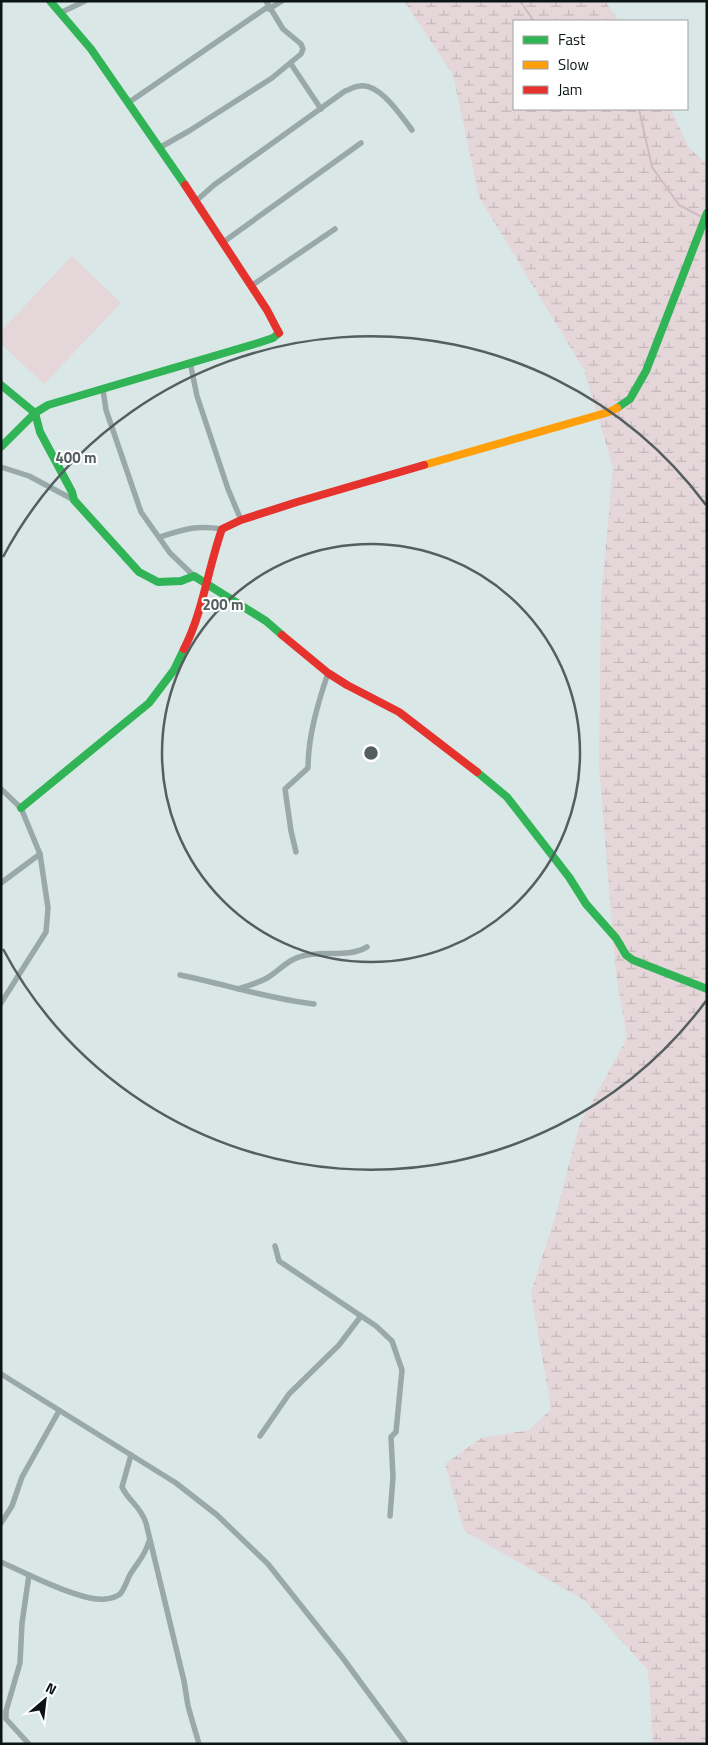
<svg xmlns="http://www.w3.org/2000/svg" width="708" height="1745" viewBox="0 0 708 1745" font-family="'Titillium Web',sans-serif">
  <style>
    .wetland { fill: url(#wetland-marsh) }
    .pitch { fill: #e5d6da }
    .lines { fill: none; stroke-linecap: round; stroke-linejoin: round }
    .stream { stroke: #d1bbc0; stroke-width: 2 }
    .street { stroke: #99a8a8; stroke-width: 5.5 }
    .fast { stroke: #30b455; stroke-width: 8 }
    .slow { stroke: #ff9f0a; stroke-width: 8 }
    .jam { stroke: #e5322d; stroke-width: 8 }
    .ring { fill: none; stroke: #545e5e; stroke-width: 2.5 }
    .centre { fill: #545e5e; stroke: #fff; stroke-width: 2.5 }
    .ring-label { font-size: 15px; text-anchor: middle; font-weight: bold; fill: #545e5e; stroke: #fff; stroke-width: 4; stroke-linejoin: round; paint-order: stroke }
  </style>
  <defs>
    <pattern id="wetland-marsh" width="20" height="14" patternUnits="userSpaceOnUse" patternTransform="scale(1.25)"><rect width="20" height="14" fill="#e5d6da"/><path d="M1 5h8M5 5V1M11 12h8M15 12V8" fill="none" stroke="#c3b7ba"/></pattern>
  </defs>
  <rect width="100%" height="100%" fill="#dae7e7"/>
  <!-- wetland -->
  <polygon class="wetland" points="404,1 605,1 619,21 514,21 514,109 671,109 689,148 707,164 707,1744 653,1744 648,1670 584,1600 464,1531 445,1464 481,1438 529,1430 551,1409 531,1292 556,1214 579,1126 627,1038 616,974 599,766 601,600 613,467 584,370 479,197 453,75"/>
  <!-- pitch -->
  <polygon class="pitch" points="72,256 121,303 44,384 1,344 1,331"/>
  <g class="lines">
    <!-- stream -->
    <g class="stream">
      <polyline points="520,1 534,21"/>
      <polyline points="639,109 652,167 679,205 702,217"/>
    </g>
    <!-- street -->
    <g class="street">
      <polyline points="269,9 282,1"/>
      <polyline points="60,13 85,1"/>
      <polyline points="291,64 321,109"/>
      <polyline points="128,103 269,6"/>
      <polyline points="159,148 189,131 272,78 301,54 303,49 301,44 283,29 266,1"/>
      <path d="M 196,201 L 214,185 L 345,91 C 349,90 355,86 360,86 C 380,83 401,116 412,130"/>
      <polyline points="222,243 361,143"/>
      <polyline points="251,286 335,229"/>
      <polyline points="190,362 197,396 228,489 241,520"/>
      <polyline points="103,390 106,410 141,512 170,553 194,576"/>
      <polyline points="1,467 29,476 74,500"/>
      <path d="M 160,537 C 185,529 195,525 222,529"/>
      <polyline points="1,789 21,808 40,854 48,908 46,932 1,1003"/>
      <path d="M 296,852 L 291,831 L 285,789 L 308,768 C 308,736 318,703 328,673"/>
      <polyline points="1,883 40,854"/>
      <path d="M 180,975 C 225,984 268,999 314,1004"/>
      <path d="M 238,989 C 248,986 258,983 267,978 C 279,971 286,961 299,957 C 321,949 346,959 367,947"/>
      <polyline points="275,1246 279,1261 376,1326 392,1341 402,1370 396,1432 391,1437 393,1477 390,1516"/>
      <polyline points="1,1374 176,1483 217,1515 268,1564 342,1657 406,1744"/>
      <polyline points="260,1436 289,1394 339,1345 361,1316"/>
      <path d="M 131,1455 L 122,1487 C 129,1502 140,1505 146,1523 L 184,1681 L 188,1706 L 199,1744"/>
      <polyline points="1,1523 12,1506 22,1477 59,1411"/>
      <path d="M 1,1562 C 27,1574 63,1592 90,1598 C 99,1600 112,1600 120,1594 C 125,1589 127,1579 131,1573 C 138,1562 146,1554 149,1541"/>
      <polyline points="29,1744 6,1719 6,1711 20,1663 22,1623 29,1575"/>
    </g>
    <!-- fast -->
    <g class="fast">
      <polyline points="50,1 91,49 185,185"/>
      <polyline points="1,385 35,413 40,432 72,492 74,500 139,572 158,582 181,581 194,576 266,621 282,635"/>
      <polyline points="617,408 630,399 646,371 707,213"/>
      <polyline points="1,447 35,413 48,405 258,343 273,338 279,333"/>
      <polyline points="477,772 507,797 569,877 586,904 616,938 626,955 633,960 707,989"/>
      <polyline points="21,808 149,703 174,670 184,649"/>
    </g>
    <!-- slow -->
    <polyline class="slow" points="424,465 609,412 617,408"/>
    <!-- jam -->
    <g class="jam">
      <polyline points="185,185 267,310 279,333"/>
      <polyline points="282,635 328,673 347,685 399,712 477,772"/>
      <path d="M 184,649 C 203,612 208,568 222,529 L 241,520 L 297,502 L 424,465"/>
    </g>
  </g>
  <!-- distance rings -->
  <g class="ring">
    <circle cx="371" cy="753" r="209"/>
    <path d="M706 1001A417 417 0 0 1 3 949M3 557A417 417 0 0 1 706 505"/>
  </g>
  <circle cx="371" cy="753" r="8" class="centre"/>
  <g class="ring-label">
    <text x="76" y="463">400 m</text>
    <text x="223" y="610">200 m</text>
  </g>
  <!-- border -->
  <rect width="708" height="1745" fill="none" stroke="#0c1515" stroke-width="5"/>
  <!-- legend -->
  <rect x="513" y="20" width="175" height="90" fill="#ffffff" stroke="#9ea1a1"/>
  <rect x="523" y="36" width="25" height="8" fill="#30b455" stroke="#9ea1a1"/>
  <text x="558" y="45" font-size="15" fill="#0c1515">Fast</text>
  <rect x="523" y="61" width="25" height="8" fill="#ff9f0a" stroke="#9ea1a1"/>
  <text x="558" y="70" font-size="15" fill="#0c1515">Slow</text>
  <rect x="523" y="86" width="25" height="8" fill="#e5322d" stroke="#9ea1a1"/>
  <text x="558" y="95" font-size="15" fill="#0c1515">Jam</text>
  <!-- north arrow -->
  <g transform="translate(45 1700) rotate(28)" stroke="#ffffff" stroke-width="4" paint-order="stroke">
  <path d="M0-4L9 19L0 12L-9 19Z" fill="#0c1515"/>
  <text y="-8" font-size="14" font-weight="bold" text-anchor="middle" fill="#0c1515">N</text>
  </g>
</svg>
